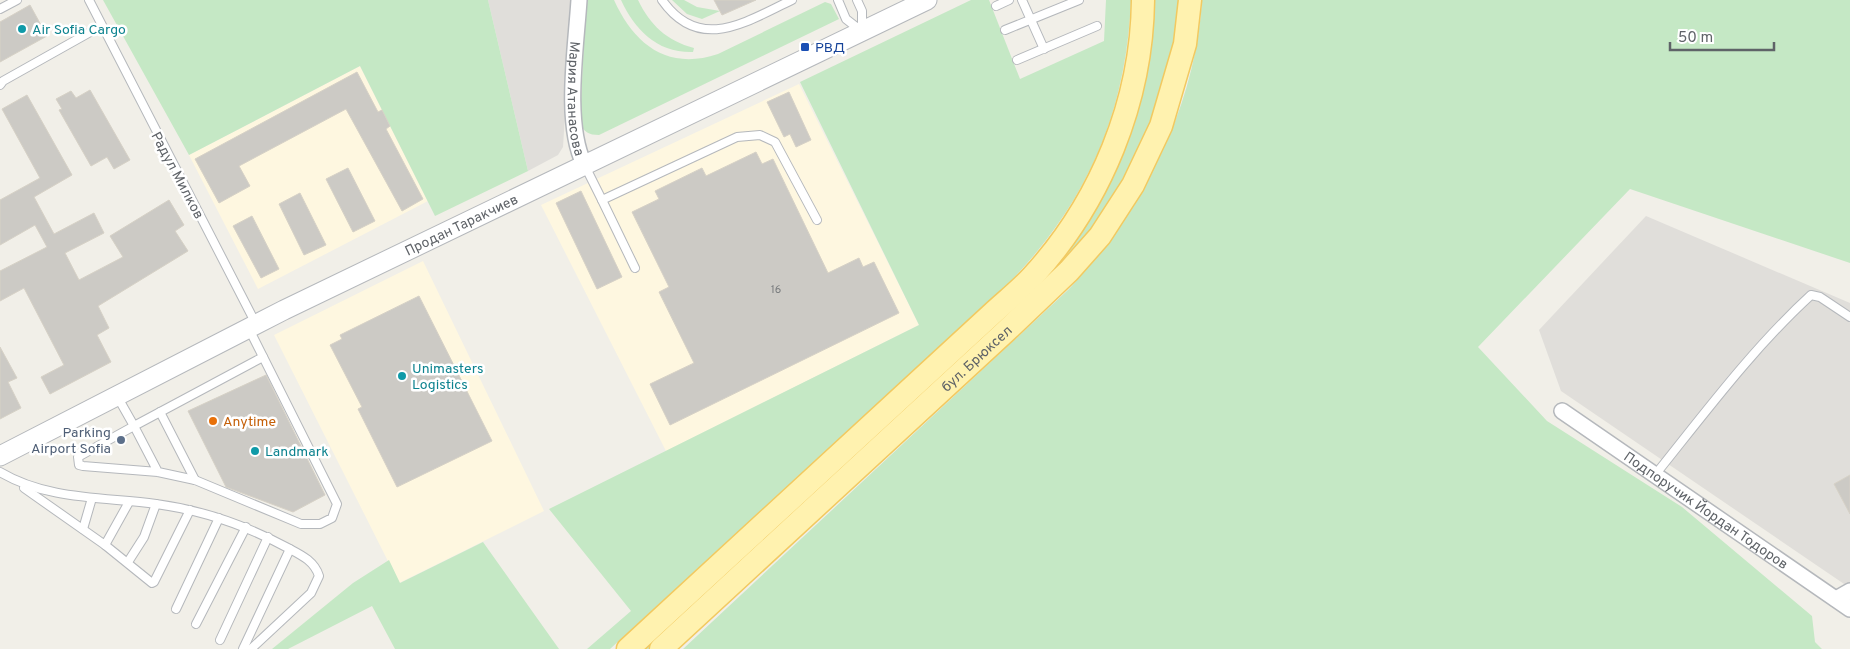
<svg xmlns="http://www.w3.org/2000/svg" width="1850" height="649" viewBox="0 0 1850 649" font-family="Overpass,sans-serif">
  <style>
    .commercial { fill: #fef7e0 }
    .industrial { fill: #e0deda }
    .green { fill: #c5e8c5 }
    .building { fill: #cccac5; stroke: #d6d1c6 }
    .lines { fill: none; stroke-linecap: round; stroke-linejoin: round }
    .service-casing { stroke: #b5b8bc; stroke-width: 10 }
    .minor-casing { stroke: #b5b8bc; stroke-width: 18 }
    .tertiary-casing { stroke: #b5b8bc; stroke-width: 21 }
    .primary-casing { stroke: #f2c960; stroke-width: 25 }
    .service { stroke: #fff; stroke-width: 8 }
    .minor { stroke: #fff; stroke-width: 15 }
    .tertiary { stroke: #fff; stroke-width: 19 }
    .primary { stroke: #fff2af; stroke-width: 22 }
    .culture-dot { fill: #0f9aa8; stroke: #fff; stroke-width: 2 }
    .transit-dot { fill: #1a4fb4; stroke: #fff; stroke-width: 2 }
    .food-dot { fill: #e8710a; stroke: #fff; stroke-width: 2 }
    .service-dot { fill: #5c6f8a; stroke: #fff; stroke-width: 2 }
    .labels { text-anchor: middle; stroke-width: 5; stroke-linejoin: round; paint-order: stroke }
    .number-label { font-size: 11px; fill: #7a7d7f }
    .culture-label { font-size: 14px; fill: #0d838f; stroke: #fff; text-anchor: start }
    .transit-label { font-size: 14px; fill: #164399; stroke: #fff; text-anchor: start }
    .street-label { font-size: 14px; fill: #5f6368; stroke: #fff }
    .food-label { font-size: 14px; fill: #c56008; stroke: #fff; text-anchor: start }
    .service-label { font-size: 14px; fill: #4e5e75; stroke: #fff; text-anchor: end }
  </style>
  <rect width="100%" height="100%" fill="#f1efe8"/>
  <!-- commercial -->
  <g class="commercial">
    <polygon points="360,66 428,201 258,289 189,155"/>
    <polygon points="799,84 919,325 666,451 541,205"/>
    <polygon points="423,261 544,511 399,583 274,335"/>
  </g>
  <!-- industrial -->
  <g class="industrial">
    <polygon points="488,0 572,0 563,147 558,155 528,171"/>
    <polygon points="1646,216 1850,303 1850,588 1561,391 1539,330"/>
  </g>
  <!-- green -->
  <g class="green">
    <polygon points="103,0 488,0 528,171 435,216 360,66 189,155"/>
    <path d="M 586,0 L 614,0 C 634,44 667,71 718,54 L 825,2 L 831,4 L 839,19 L 599,135 C 589,135 583,132 580,122 Z"/>
    <path d="M 621,0 L 638,0 C 650,25 667,41 694,48 L 693,52 C 657,53 635,30 621,0 Z"/>
    <polygon points="672,0 684,0 697,7 720,11 702,19 687,14"/>
    <path d="M 971,0 L 989,0 L 1020,79 L 1104,41 L 1106,0 L 1131,0 C 1126,114 1087,203 1007,285 L 610,649 L 587,649 L 631,611 L 549,509 L 919,325 L 800,82 Z"/>
    <path d="M 1152,0 L 1180,0 C 1169,95 1132,181 1071,255 L 648,649 L 642,649 L 1080,228 Z"/>
    <path d="M 1202,0 L 1850,0 L 1850,263 L 1630,189 L 1478,347 L 1547,421 L 1682,507 L 1812,616 L 1815,642 L 1822,649 L 683,649 L 1069,289 C 1142,209 1195,110 1202,0 Z"/>
    <polygon points="483,542 559,649 395,649 372,606 288,649 272,649 353,583 389,560 400,583"/>
  </g>
  <!-- building -->
  <g class="building">
    <polygon points="714,0 756,0 722,15"/>
    <polygon points="30,5 47,36 0,62 0,22"/>
    <polygon points="357,72 378,112 382,110 390,126 386,129 423,199 402,211 346,109 239,166 250,186 219,203 195,159"/>
    <polygon points="90,90 130,160 114,169 107,157 91,166 59,110 62,109 56,99 71,91 76,98"/>
    <polygon points="789,92 811,140 796,147 790,134 784,137 767,102"/>
    <polygon points="27,95 72,175 34,197 54,234 94,213 104,233 65,253 79,280 123,257 110,236 169,200 184,225 175,231 188,251 98,306 109,328 97,335 111,362 50,394 41,377 64,365 24,288 0,301 0,271 47,247 35,225 0,245 0,200 40,178 2,109"/>
    <polygon points="756,152 762,164 773,159 828,273 859,258 863,267 874,262 899,313 670,425 650,384 694,363 659,292 669,287 632,212 659,199 655,191 702,168 706,176"/>
    <polygon points="348,168 375,221 353,232 326,179"/>
    <polygon points="581,191 622,277 597,289 556,203"/>
    <polygon points="300,193 326,245 304,255 279,204"/>
    <polygon points="252,216 279,269 261,278 233,226"/>
    <polygon points="419,296 492,441 397,487 358,409 362,407 330,345 342,339 340,335"/>
    <polygon points="0,347 17,378 8,382 21,408 0,419"/>
    <polygon points="266,375 325,495 293,512 226,487 188,411"/>
    <polygon points="1850,475 1850,514 1834,484"/>
  </g>
  <g class="lines">
    <!-- service casing -->
    <g class="service-casing">
      <g id="service">
        <polyline points="89,0 256,324"/>
        <path d="M 662,0 C 700,54 747,21 792,0"/>
        <polyline points="838,0 846,19 860,30"/>
        <polyline points="857,0 862,11 862,30"/>
        <polyline points="1022,0 1044,49"/>
        <polyline points="996,6 1009,0"/>
        <polyline points="0,9 17,0"/>
        <polyline points="1005,30 1079,0"/>
        <polyline points="1017,60 1097,26"/>
        <polyline points="0,85 3,81 101,26"/>
        <polyline points="585,166 602,200 737,137 760,135 775,142 817,220"/>
        <polyline points="602,200 635,268"/>
        <polyline points="117,396 134,426 263,357"/>
        <polyline points="160,412 195,480"/>
        <path d="M 0,472 C 47,500 103,497 156,504 C 202,510 245,525 286,547 C 299,554 314,560 319,576 L 311,593 L 251,649"/>
        <polyline points="158,472 134,426 78,457 79,465 83,466 158,472 195,480 301,524 320,524 332,518 337,504 249,329"/>
        <path d="M 1655,475 C 1704,414 1753,348 1811,295 L 1820,297 L 1850,317"/>
        <polyline points="24,488 105,545 129,502"/>
        <polyline points="83,529 92,498"/>
        <polyline points="105,545 152,583 154,582 190,510"/>
        <polyline points="128,562 144,537 156,504"/>
        <polyline points="176,609 219,518"/>
        <polyline points="196,624 246,527"/>
        <polyline points="220,640 268,537"/>
        <polyline points="243,649 290,549"/>
      </g>
    </g>
    <!-- minor casing -->
    <g class="minor-casing">
      <g id="minor">
        <path id="s1" d="M 579,0 C 576,48 564,123 584,164"/>
        <path id="s2" d="M 1562,411 L 1850,609"/>
        <polyline points="1836,599 1850,591"/>
      </g>
    </g>
    <!-- tertiary casing -->
    <g class="tertiary-casing">
      <g id="tertiary">
        <path id="s3" d="M 0,456 L 284,310 L 927,0"/>
      </g>
    </g>
    <!-- primary casing -->
    <g class="primary-casing">
      <g id="primary">
        <path d="M 628,649 L 993,313 C 1006,301 1020,290 1032,277 C 1101,202 1142,101 1143,0"/>
        <path id="s4" d="M 661,649 L 1006,331 L 1069,271 L 1100,236 L 1133,185 L 1161,126 L 1185,44 L 1190,0"/>
      </g>
    </g>
    <!-- service -->
    <use href="#service" class="service"/>
    <!-- minor -->
    <use href="#minor" class="minor"/>
    <!-- tertiary -->
    <use href="#tertiary" class="tertiary"/>
    <!-- primary -->
    <use href="#primary" class="primary"/>
  </g>
  <!-- markers -->
  <g class="culture-dot">
    <circle cx="22" cy="29" r="5"/>
    <circle cx="402" cy="376" r="5"/>
    <circle cx="255" cy="451" r="5"/>
  </g>
  <rect class="transit-dot" x="800" y="42" width="10" height="10" rx="2.5"/>
  <circle class="food-dot" cx="213" cy="421" r="5"/>
  <circle class="service-dot" cx="121" cy="440" r="5"/>
  <g class="labels">
    <!-- number labels -->
    <g class="number-label">
      <text x="776" y="293">16</text>
    </g>
    <!-- culture labels -->
    <g class="culture-label">
      <text x="32" y="34">Air Sofia Cargo</text>
      <text x="412" y="373">Unimasters<tspan x="412" dy="16">Logistics</tspan></text>
      <text x="265" y="456">Landmark</text>
    </g>
    <!-- transit labels -->
    <g class="transit-label">
      <text x="815" y="52">РВД</text>
    </g>
    <!-- street labels -->
    <g class="street-label">
      <text dy="5" stroke="none"><textPath href="#s1" startOffset="99">Мария Атанасова</textPath></text>
      <text transform="translate(178 175) rotate(62)" y="5">Радул Милков</text>
      <text dy="5" stroke="none"><textPath href="#s3" startOffset="516">Продан Таракчиев</textPath></text>
      <text dy="5" stroke="none"><textPath href="#s4" startOffset="429">бул. Брюксел</textPath></text>
      <text dy="5" stroke="none"><textPath href="#s2" startOffset="175">Подпоручик Йордан Тодоров</textPath></text>
    </g>
    <!-- food labels -->
    <g class="food-label">
      <text x="223" y="426">Anytime</text>
    </g>
    <!-- service labels -->
    <g class="service-label">
      <text x="111" y="437">Parking<tspan x="111" dy="16">Airport Sofia</tspan></text>
    </g>
  </g>
  <!-- scale -->
  <path d="M1670 42v8h104v-8" fill="none" stroke="#5f6368" stroke-width="2.5"/>
  <text x="1678" y="42" font-size="15" fill="#5f6368" stroke="#ffffff" stroke-width="4" paint-order="stroke">50 m</text>
</svg>
